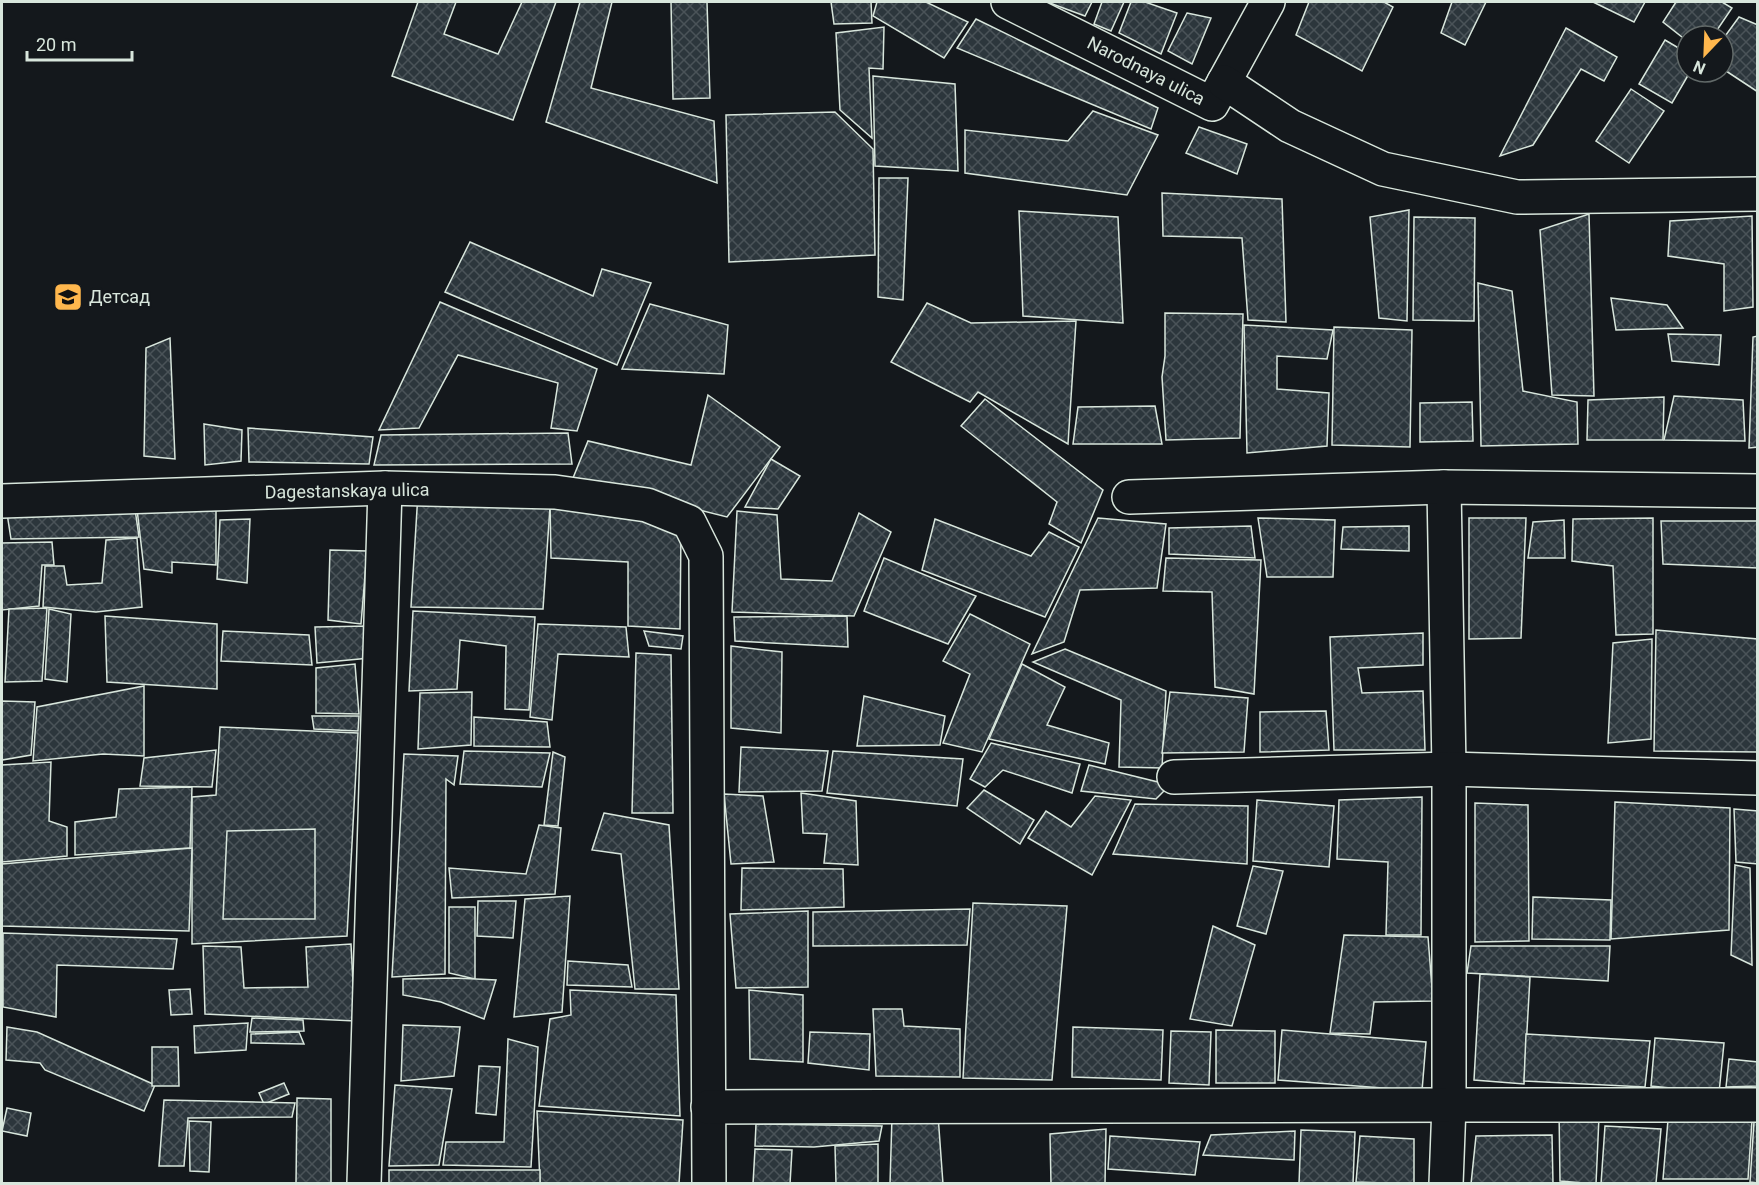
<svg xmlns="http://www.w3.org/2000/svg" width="1759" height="1185" viewBox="0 0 1759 1185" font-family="Roboto,sans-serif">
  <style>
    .building { fill: url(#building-cross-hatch); stroke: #d8e6dc; stroke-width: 1.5 }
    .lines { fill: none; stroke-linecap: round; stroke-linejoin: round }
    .minor-casing { stroke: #d8e6dc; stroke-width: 36 }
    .minor { stroke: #14181c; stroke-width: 33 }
    .labels { text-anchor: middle; stroke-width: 4.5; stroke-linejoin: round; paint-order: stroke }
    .street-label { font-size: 18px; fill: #d8e6dc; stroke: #14181c }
    .poi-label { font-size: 18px; fill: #d8e6dc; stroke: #14181c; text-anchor: start }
  </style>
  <defs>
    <pattern id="building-cross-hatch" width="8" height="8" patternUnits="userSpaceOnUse" patternTransform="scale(1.5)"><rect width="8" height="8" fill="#2c363c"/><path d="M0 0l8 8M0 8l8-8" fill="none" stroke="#4a5358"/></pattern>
  </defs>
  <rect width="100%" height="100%" fill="#14181c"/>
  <!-- building -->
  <g class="building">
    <polygon points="418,2 456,2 444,34 498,54 522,2 556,2 513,120 392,76"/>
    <polygon points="580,2 612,2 591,88 714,121 717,183 546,122"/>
    <polygon points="671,2 707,2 710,98 673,99"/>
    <polygon points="831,2 871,2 872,23 834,24"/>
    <polygon points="877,2 926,2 968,22 944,58 873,16"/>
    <polygon points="1047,2 1092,2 1085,16"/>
    <polygon points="1102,2 1124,2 1111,31 1094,24"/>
    <polygon points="1131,2 1145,2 1177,13 1161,54 1119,33"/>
    <polygon points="1309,2 1384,2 1393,7 1362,71 1296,35"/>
    <polygon points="1452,2 1486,2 1465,45 1441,33"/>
    <polygon points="1593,2 1645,2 1634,22"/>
    <polygon points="1676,2 1722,2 1732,8 1713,36 1687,36 1687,41 1663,22"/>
    <polygon points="1187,13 1211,18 1192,64 1168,51"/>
    <polygon points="1739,17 1758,25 1758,92 1723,69 1723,39"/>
    <polygon points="976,19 1158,108 1151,129 957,48"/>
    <polygon points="884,27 883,69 869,68 872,138 840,110 836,33"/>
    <polygon points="1566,28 1617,57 1604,81 1581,69 1533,145 1500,156"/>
    <polygon points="1665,40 1687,53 1687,72 1690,72 1672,103 1639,84"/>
    <polygon points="873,76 955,84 958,171 875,166"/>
    <polygon points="1631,89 1664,111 1629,163 1596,141"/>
    <polygon points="1093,111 1158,135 1127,195 965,173 965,130 1068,141"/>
    <polygon points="835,112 873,149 875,255 729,262 726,115"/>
    <polygon points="1199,127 1247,144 1237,174 1186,153"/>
    <polygon points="879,178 908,178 903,300 878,297"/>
    <polygon points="1162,193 1282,199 1286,322 1248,320 1242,238 1163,236"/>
    <polygon points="1409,210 1407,321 1379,318 1370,217"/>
    <polygon points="1019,211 1118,217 1123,323 1023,316"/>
    <polygon points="1589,214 1594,396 1552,395 1540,230"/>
    <polygon points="1752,216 1753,307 1724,311 1724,264 1668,256 1670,221"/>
    <polygon points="1414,217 1475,218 1474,321 1413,320"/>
    <polygon points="470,242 593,296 602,269 651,283 617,365 445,292"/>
    <polygon points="1478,283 1512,291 1523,391 1577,402 1578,444 1481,446"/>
    <polygon points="1611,298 1667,305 1683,328 1616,330"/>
    <polygon points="440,302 597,369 577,431 551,428 558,383 458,355 419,428 379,430"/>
    <polygon points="927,303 971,323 1076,321 1068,444 978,392 970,402 891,362"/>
    <polygon points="650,304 728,325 724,374 622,369"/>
    <polygon points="1165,313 1243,314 1240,438 1166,440 1162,377 1165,356"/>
    <polygon points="1244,325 1333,330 1327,359 1277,356 1277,389 1329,393 1327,446 1247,453"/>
    <polygon points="1334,327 1412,330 1410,447 1332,445"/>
    <polygon points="1668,334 1721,335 1719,365 1672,361"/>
    <polygon points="1758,336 1758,447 1749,448 1753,337"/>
    <polygon points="170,338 175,459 144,456 146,348"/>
    <polygon points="708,395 780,447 727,517 573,478 588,441 691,465"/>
    <polygon points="1674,396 1743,400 1745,441 1664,440"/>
    <polygon points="1664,397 1663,440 1587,440 1588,400"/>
    <polygon points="985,399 1103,490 1081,543 1049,524 1057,502 961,426"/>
    <polygon points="1472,402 1473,441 1420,442 1420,403"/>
    <polygon points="1155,406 1162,444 1073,444 1078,407"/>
    <polygon points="204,424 242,430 241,461 205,465"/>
    <polygon points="248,428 373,437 369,464 249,462"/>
    <polygon points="568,433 572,464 374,465 381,435"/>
    <polygon points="771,459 800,476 778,509 745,507"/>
    <polygon points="418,493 550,507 543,609 411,607"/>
    <polygon points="550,502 681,527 680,629 628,626 628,562 551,558"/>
    <polygon points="6,507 135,509 139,537 11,539"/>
    <polygon points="216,507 216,565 172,562 172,573 144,569 137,509"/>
    <polygon points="737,511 777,515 781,579 832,581 859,513 891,532 854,616 732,612"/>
    <polygon points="1098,518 1166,524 1157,588 1080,590 1064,642 1032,654"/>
    <polygon points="1258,518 1335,520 1333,577 1267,577"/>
    <polygon points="1469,518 1526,518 1521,638 1469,639"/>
    <polygon points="1653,518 1653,634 1616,635 1613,566 1572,561 1573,519"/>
    <polygon points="250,519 247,583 217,579 220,520"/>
    <polygon points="935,519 1031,556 1049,532 1079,547 1045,617 922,570"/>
    <polygon points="1564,520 1565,558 1528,558 1533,522"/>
    <polygon points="1661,521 1758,521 1758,568 1663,564"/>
    <polygon points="1251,526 1255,558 1169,554 1169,528"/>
    <polygon points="1409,526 1409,551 1341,549 1343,527"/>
    <polygon points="137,538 142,607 96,612 43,607 45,566 64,566 67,585 102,583 106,540"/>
    <polygon points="52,542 54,565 42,565 39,606 2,610 2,543"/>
    <polygon points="330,550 367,551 361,624 328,620"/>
    <polygon points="884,558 976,596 948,644 864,611"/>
    <polygon points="1166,558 1261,560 1254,694 1215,687 1212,592 1163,591"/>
    <polygon points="47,608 42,681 5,682 9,609"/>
    <polygon points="49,609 71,614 67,682 45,679"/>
    <polygon points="413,611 535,617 529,710 505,709 506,646 460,640 457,689 409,691"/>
    <polygon points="970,614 1030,644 982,752 943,743 970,674 943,661"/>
    <polygon points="105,616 217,624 217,689 107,682"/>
    <polygon points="847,616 848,647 735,641 734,617"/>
    <polygon points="538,624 626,627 629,657 558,654 552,720 530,717"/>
    <polygon points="369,626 370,658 317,663 315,627"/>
    <polygon points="1656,630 1758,639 1758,752 1654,751"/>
    <polygon points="223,631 309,635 312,665 221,661"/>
    <polygon points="644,631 683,636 681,649 649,646"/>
    <polygon points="1423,633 1423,665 1358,668 1362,693 1423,691 1425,750 1334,750 1330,637"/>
    <polygon points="1652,639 1651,739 1608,743 1613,643"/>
    <polygon points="731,646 782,652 781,733 731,728"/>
    <polygon points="1065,649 1166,691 1162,768 1119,767 1121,700 1033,662"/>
    <polygon points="636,653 671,655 673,813 632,813"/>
    <polygon points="355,664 359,714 316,713 316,668"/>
    <polygon points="1022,664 1065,687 1047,725 1109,743 1105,764 989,739"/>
    <polygon points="144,686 144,756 103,754 33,761 37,707"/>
    <polygon points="472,692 471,745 418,749 420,693"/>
    <polygon points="1170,692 1248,698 1244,752 1162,753"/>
    <polygon points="864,696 945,716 940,745 857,746"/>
    <polygon points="2,701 35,702 31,755 2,760"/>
    <polygon points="1326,711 1329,750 1260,752 1260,712"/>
    <polygon points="312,716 359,716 358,731 314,729"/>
    <polygon points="474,717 547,722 550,747 474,746"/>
    <polygon points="220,727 358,733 347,936 192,944 192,797 216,795"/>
    <polygon points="991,743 1080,764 1072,793 1003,770 985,787 970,779"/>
    <polygon points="741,747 828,751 822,791 739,792"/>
    <polygon points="216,750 212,787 140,786 144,758"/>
    <polygon points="464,751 550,753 542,787 460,784"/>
    <polygon points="833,751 963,759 957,806 827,793"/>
    <polygon points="553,752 565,757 558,826 544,825"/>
    <polygon points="404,754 458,756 454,785 446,779 445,974 392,977"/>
    <polygon points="51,762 49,821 67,827 67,856 2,862 2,765"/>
    <polygon points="1089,765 1170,785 1156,799 1081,791"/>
    <polygon points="192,787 190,848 75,855 75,822 116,817 119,789"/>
    <polygon points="984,790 1034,820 1020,844 967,808"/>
    <polygon points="801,793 856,801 858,865 824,863 827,834 803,833"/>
    <polygon points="724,794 763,796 774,862 731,864"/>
    <polygon points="1095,796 1131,800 1092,875 1028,838 1046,811 1071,827"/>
    <polygon points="1422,797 1421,935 1386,935 1388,862 1337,859 1339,800"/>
    <polygon points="1257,800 1334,806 1329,867 1253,861"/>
    <polygon points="1615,802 1730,808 1729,930 1611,939"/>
    <polygon points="1475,803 1528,805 1529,941 1475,942"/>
    <polygon points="1135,804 1248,806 1247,864 1113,854"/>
    <polygon points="1734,809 1758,811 1758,864 1736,862"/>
    <polygon points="604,813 669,825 679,989 635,989 621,854 592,850"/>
    <polygon points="539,825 561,828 555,894 452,898 449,868 526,874"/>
    <polygon points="315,829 315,919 223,919 227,831"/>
    <polygon points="192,848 189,931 2,926 2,864"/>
    <polygon points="1735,865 1750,868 1752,965 1731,955"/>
    <polygon points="1253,866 1283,871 1266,934 1237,926"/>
    <polygon points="742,868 843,869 844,907 741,910"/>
    <polygon points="570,896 562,1012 514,1017 525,899"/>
    <polygon points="1533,897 1611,900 1610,940 1532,939"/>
    <polygon points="478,901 516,901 513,938 477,936"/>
    <polygon points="973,903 1067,906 1052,1080 963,1078"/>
    <polygon points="449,907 475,907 475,979 449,973"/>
    <polygon points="970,909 967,945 813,946 813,912"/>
    <polygon points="808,911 808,987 736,988 730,914"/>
    <polygon points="1213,926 1255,945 1232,1026 1190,1019"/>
    <polygon points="3,933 177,939 173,969 57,965 56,1017 3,1007"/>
    <polygon points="1344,935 1428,937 1433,1001 1374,1002 1370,1034 1330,1033"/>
    <polygon points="351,944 355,1021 205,1014 203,946 241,947 244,988 308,987 306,947"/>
    <polygon points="1471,946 1610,946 1608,981 1467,973"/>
    <polygon points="568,961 628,965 632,987 567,985"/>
    <polygon points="1480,974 1530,977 1524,1084 1474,1080"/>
    <polygon points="455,978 496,980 484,1019 441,1002 403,995 403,979"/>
    <polygon points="190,989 192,1014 171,1015 169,990"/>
    <polygon points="570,990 676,995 680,1116 539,1106 550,1019 571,1015"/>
    <polygon points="749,990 803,995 803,1062 750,1059"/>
    <polygon points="873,1009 902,1009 904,1026 960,1029 960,1077 876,1076"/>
    <polygon points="252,1018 303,1020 304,1031 250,1032"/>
    <polygon points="248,1023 246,1050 195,1053 194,1026"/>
    <polygon points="403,1025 460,1027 454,1076 401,1081"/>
    <polygon points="7,1027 37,1032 155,1085 144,1111 45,1070 40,1063 6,1060"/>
    <polygon points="1073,1027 1163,1030 1161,1080 1072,1077"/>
    <polygon points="1216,1030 1275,1031 1275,1083 1216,1083"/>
    <polygon points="1282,1030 1426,1042 1422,1091 1278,1080"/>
    <polygon points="1171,1031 1211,1032 1209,1085 1169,1083"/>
    <polygon points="299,1032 304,1044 251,1043 251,1034"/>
    <polygon points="810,1032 870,1034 869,1070 808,1063"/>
    <polygon points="1526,1034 1650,1041 1645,1087 1524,1081"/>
    <polygon points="1655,1038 1724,1043 1719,1093 1651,1086"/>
    <polygon points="508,1039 538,1047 531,1167 443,1165 446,1142 504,1142"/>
    <polygon points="152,1047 178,1047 179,1086 152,1086"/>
    <polygon points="1729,1059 1758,1062 1758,1086 1726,1087"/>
    <polygon points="479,1066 500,1067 496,1115 476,1113"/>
    <polygon points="284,1083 289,1094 264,1104 259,1093"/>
    <polygon points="395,1085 452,1089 439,1165 389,1166"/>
    <polygon points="297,1098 331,1099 331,1184 296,1184"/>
    <polygon points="164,1100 295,1103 292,1117 188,1118 184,1166 159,1166"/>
    <polygon points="7,1108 31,1113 27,1136 2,1131"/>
    <polygon points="1559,1110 1599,1117 1596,1184 1560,1181"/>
    <polygon points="537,1111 683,1120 679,1184 540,1184"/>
    <polygon points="938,1115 943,1184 890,1184 892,1116"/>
    <polygon points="1668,1120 1752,1121 1748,1179 1663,1179"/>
    <polygon points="189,1121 211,1122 209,1172 190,1171"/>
    <polygon points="1754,1122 1758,1122 1758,1183 1750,1182"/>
    <polygon points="756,1124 882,1126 879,1141 814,1147 755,1146"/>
    <polygon points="1605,1126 1661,1129 1656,1183 1601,1184"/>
    <polygon points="1106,1129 1105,1184 1051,1184 1050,1134"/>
    <polygon points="1301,1130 1355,1132 1353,1184 1299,1184"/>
    <polygon points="1295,1131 1294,1160 1203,1155 1211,1135"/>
    <polygon points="1552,1135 1553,1184 1471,1184 1476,1136"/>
    <polygon points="1110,1136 1200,1142 1195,1175 1108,1169"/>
    <polygon points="1360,1136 1414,1139 1414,1184 1356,1182"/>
    <polygon points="878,1144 878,1184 836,1184 835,1146"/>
    <polygon points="755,1149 792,1150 790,1184 753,1184"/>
    <rect x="389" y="1170" width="151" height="14"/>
  </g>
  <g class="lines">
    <!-- minor casing -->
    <g class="minor-casing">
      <g id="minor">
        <polyline points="1008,2 1212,104 1268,2"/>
        <polyline points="1224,82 1290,126 1383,169 1517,197 1758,194"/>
        <polyline points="1444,487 1449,769 1449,1105 1446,1184"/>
        <polyline points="1129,497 1444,487 1758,491"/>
        <polyline points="2,501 385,488 555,492 647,505 689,522 706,556 709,1184"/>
        <polyline points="1174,777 1449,769 1758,778"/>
        <polyline points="708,1107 1449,1105 1758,1105"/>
        <polyline points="364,1184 385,488"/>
      </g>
    </g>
    <!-- minor -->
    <use href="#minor" class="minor"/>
  </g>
  <!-- icons -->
  <defs>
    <g id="school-square" transform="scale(1.5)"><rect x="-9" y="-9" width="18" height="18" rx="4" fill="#ffb74d" stroke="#14181c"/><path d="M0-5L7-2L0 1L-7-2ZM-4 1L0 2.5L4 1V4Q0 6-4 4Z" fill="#111"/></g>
  </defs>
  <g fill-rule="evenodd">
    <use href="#school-square" x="68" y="297"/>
  </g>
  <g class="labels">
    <!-- street labels -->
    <g class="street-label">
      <text transform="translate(1146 71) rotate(27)" y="6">Narodnaya ulica</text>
      <text transform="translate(347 491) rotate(-1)" y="6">Dagestanskaya ulica</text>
    </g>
    <!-- poi labels -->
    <g class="poi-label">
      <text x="89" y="303">Детсад</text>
    </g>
  </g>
  <!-- border -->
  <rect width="1759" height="1185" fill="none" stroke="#d8e6dc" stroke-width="6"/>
  <!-- north arrow -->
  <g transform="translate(1705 54) rotate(203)"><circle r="28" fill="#14181c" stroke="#626a69" stroke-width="1.5"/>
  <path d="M0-4.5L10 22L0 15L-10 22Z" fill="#ffb74d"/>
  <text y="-9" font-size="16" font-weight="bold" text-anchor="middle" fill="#d8e6dc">N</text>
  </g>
  <!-- scale -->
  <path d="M27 51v9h105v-9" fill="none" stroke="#d8e6dc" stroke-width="3"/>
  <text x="36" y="51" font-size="18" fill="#d8e6dc" stroke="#14181c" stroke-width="4.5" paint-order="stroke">20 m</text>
</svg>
